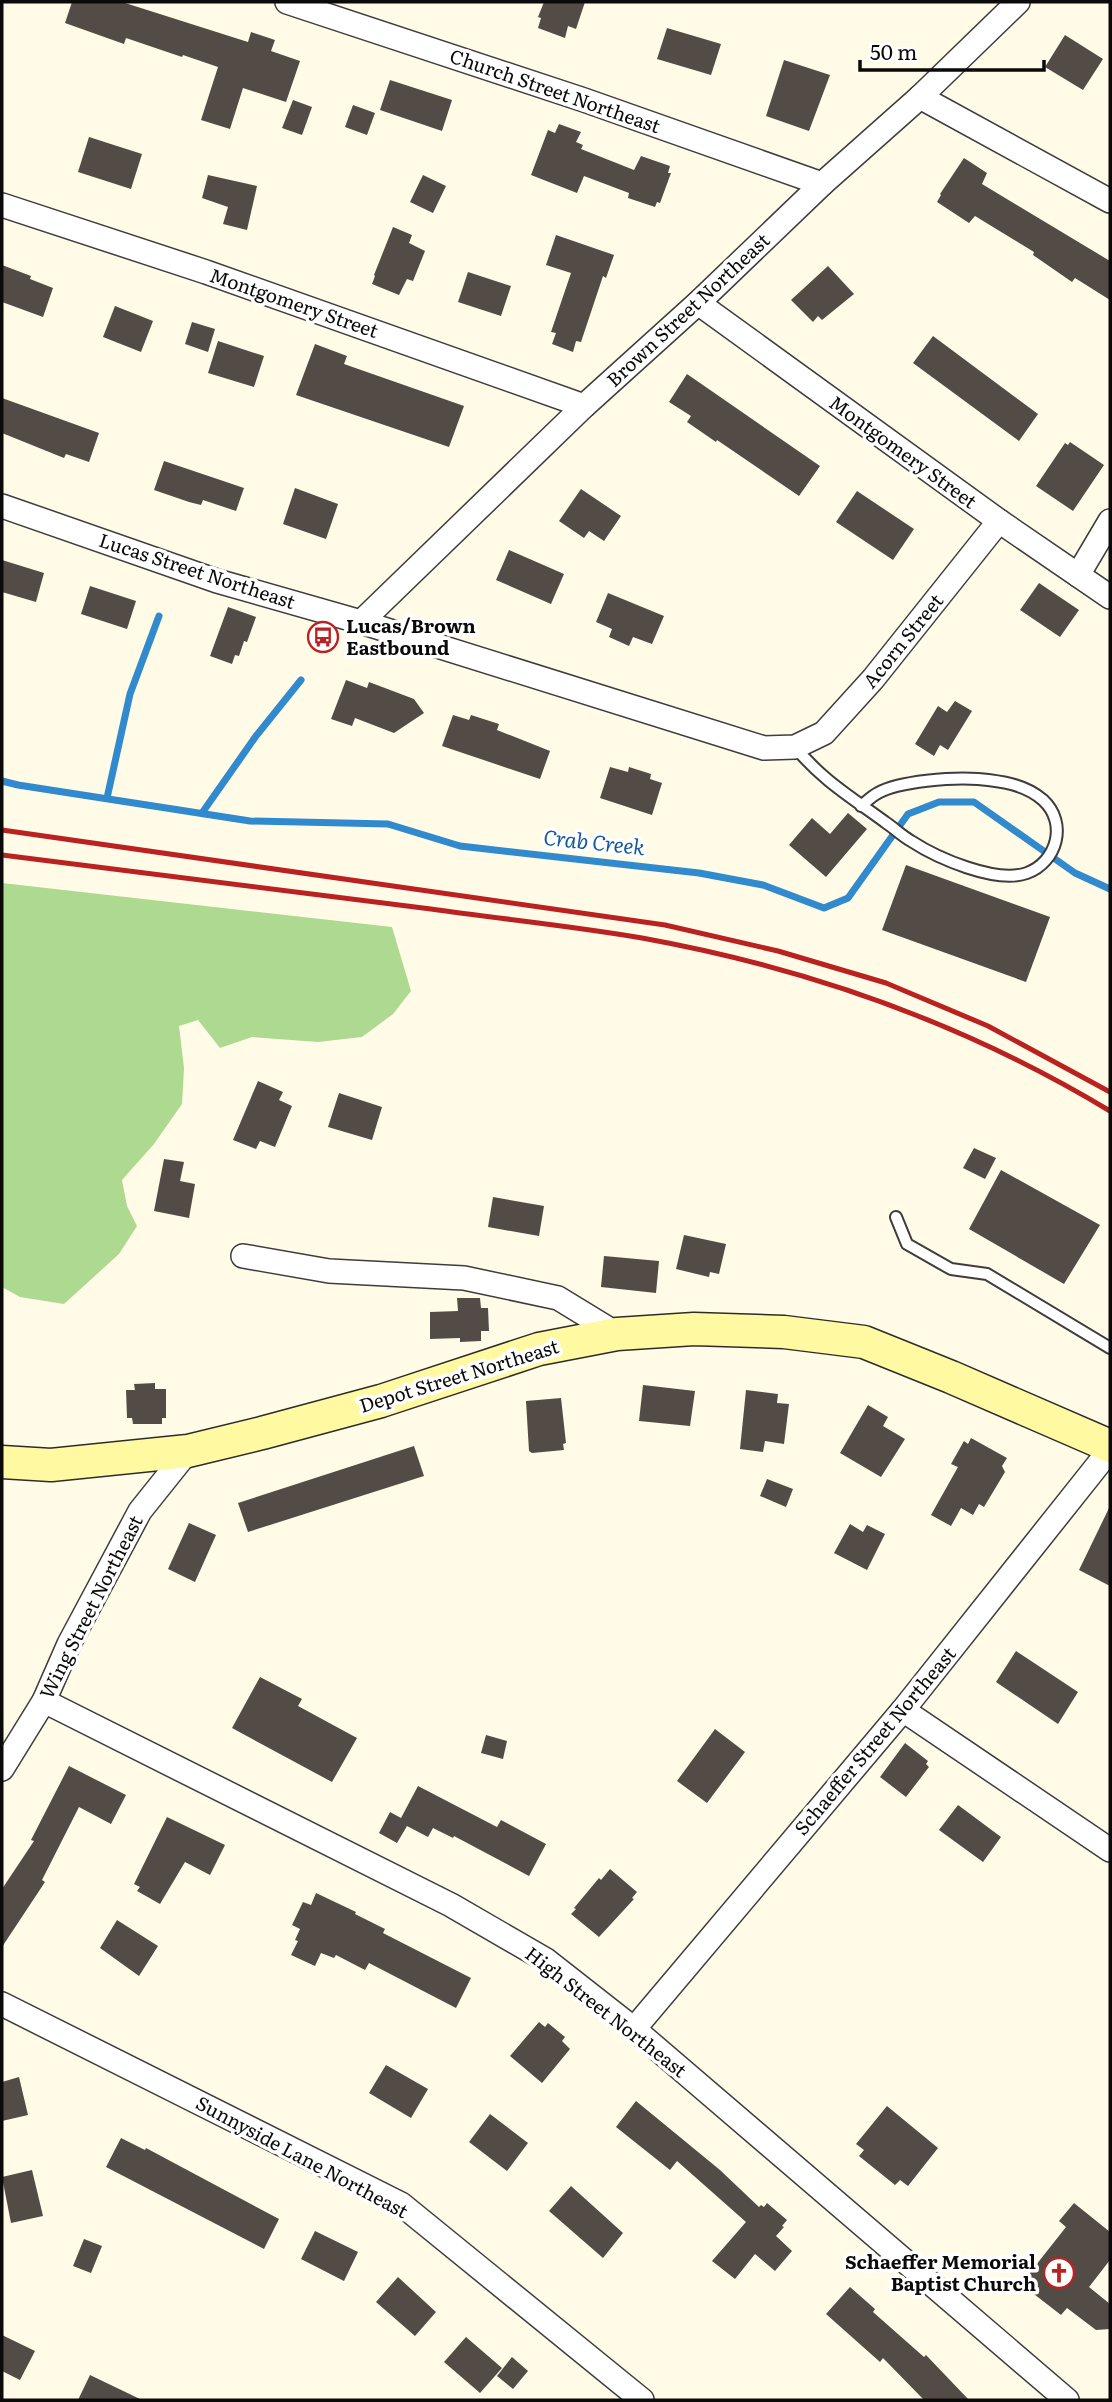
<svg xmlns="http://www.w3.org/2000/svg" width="1112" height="2402" viewBox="0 0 1112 2402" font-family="Literata,serif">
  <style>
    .forest { fill: #aed990 }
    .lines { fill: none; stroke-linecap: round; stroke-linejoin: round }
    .stream { stroke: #3189ce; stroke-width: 7 }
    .building { fill: #534c46 }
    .lane-casing { stroke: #3d3d3d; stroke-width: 14 }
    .street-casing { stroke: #3d3d3d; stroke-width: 26 }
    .secondary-casing { stroke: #2c2c2c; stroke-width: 35 }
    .lane { stroke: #fff; stroke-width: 10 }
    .street { stroke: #fff; stroke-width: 23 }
    .secondary { stroke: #fff9a2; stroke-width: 32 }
    .rail { stroke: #ba2222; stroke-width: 5 }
    .labels { text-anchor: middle; stroke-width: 7; stroke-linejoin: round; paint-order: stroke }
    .street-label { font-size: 19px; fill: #0a0a0a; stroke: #fff }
    .poi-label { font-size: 19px; font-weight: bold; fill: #0a0a0a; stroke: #fff; text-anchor: start }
    .water-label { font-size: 21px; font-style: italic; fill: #135a9b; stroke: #fff }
  </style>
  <rect width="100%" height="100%" fill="#fffbe7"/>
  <!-- forest -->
  <polygon class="forest" points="2,883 392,927 411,991 393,1014 362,1037 318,1042 252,1037 220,1048 198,1020 179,1026 184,1068 182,1104 154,1144 122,1180 127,1206 137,1226 119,1254 64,1304 20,1297 2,1287"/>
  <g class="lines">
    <!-- stream -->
    <g class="stream">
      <polyline points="2,781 18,785 250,821 388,824 460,846 699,873 763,885 824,908 848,898 908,814 939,802 974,802 1075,873 1110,889"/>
      <polyline points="107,798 130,694 159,616"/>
      <polyline points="202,813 256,736 301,680"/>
    </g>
  </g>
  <!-- building -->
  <g class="building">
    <polygon points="72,2 122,2 248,42 251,32 275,40 271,51 300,61 286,102 243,88 230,129 201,120 218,67 183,55 182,57 126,38 124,44 65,23"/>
    <polygon points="544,2 585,2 576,29 568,26 565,38 538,28 541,18 538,17"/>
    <polygon points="667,28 721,44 711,75 657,59"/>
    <polygon points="1065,35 1103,59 1083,90 1045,67"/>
    <polygon points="784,60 830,75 809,131 766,116"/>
    <polygon points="390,80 452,100 442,131 380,110"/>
    <polygon points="293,100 312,107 302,135 282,128"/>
    <polygon points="353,105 375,113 367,135 345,127"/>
    <polygon points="559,124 581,132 576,142 583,145 581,149 634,170 641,156 670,166 668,173 671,173 660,203 657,202 655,207 628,198 629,193 584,176 577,193 531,175 548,130 555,133"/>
    <polygon points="89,137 142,154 131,189 78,172"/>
    <polygon points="964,158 987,173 982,184 1110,261 1110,300 1075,278 1072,282 1033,255 1034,252 975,216 969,223 937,202 941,195 940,194"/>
    <polygon points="208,175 257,186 247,230 223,224 228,207 202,198"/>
    <polygon points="423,175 446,186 433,213 410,202"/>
    <polygon points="393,227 412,235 409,243 425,251 413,281 407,279 399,295 372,284 375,276 374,275"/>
    <polygon points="556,235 614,255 606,278 603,276 581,342 576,341 573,352 552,344 556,333 551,332 571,273 546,265"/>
    <polygon points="2,265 31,276 30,279 53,288 43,317 2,302"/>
    <polygon points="828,266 854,294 822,320 818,316 813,322 791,300"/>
    <polygon points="468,272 511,286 501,316 458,302"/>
    <polygon points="115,306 153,321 141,352 103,337"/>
    <polygon points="192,322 215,329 208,352 185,344"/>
    <polygon points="933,336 1038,414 1019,441 913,363"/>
    <polygon points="218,341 264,356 254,387 208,373"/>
    <polygon points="315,344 347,356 344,364 464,406 449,447 296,395"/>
    <polygon points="687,374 820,466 799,496 717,440 716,442 687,422 691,416 669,402"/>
    <polygon points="2,398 99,433 89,462 66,454 64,458 2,433"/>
    <polygon points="1070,442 1104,465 1073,511 1036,486 1065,443 1068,445"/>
    <polygon points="164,461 244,488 236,511 203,500 201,505 189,502 154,490"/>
    <polygon points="295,488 338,504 326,539 283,524"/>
    <polygon points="581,489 621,516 604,541 589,531 584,538 559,521"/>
    <polygon points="857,491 914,529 893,560 836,522"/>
    <polygon points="509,550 564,574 551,604 496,580"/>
    <polygon points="2,560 44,573 36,602 2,592"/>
    <polygon points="1039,583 1079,610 1060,637 1020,610"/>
    <polygon points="90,586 136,601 127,629 81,614"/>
    <polygon points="608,593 664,616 652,644 633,637 629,646 609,637 612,629 596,622"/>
    <polygon points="228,607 256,617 247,642 244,641 239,656 235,655 232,664 210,656"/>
    <polygon points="346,680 367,688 369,682 414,699 424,713 394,733 355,718 352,726 331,719"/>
    <polygon points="955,701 972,711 948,750 940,745 934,756 915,744 938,706 947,712"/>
    <polygon points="453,715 469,720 471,715 499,724 497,730 550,751 540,779 442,746"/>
    <polygon points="610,767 628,772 629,767 651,774 650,779 662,783 652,815 600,798"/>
    <polygon points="848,813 867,829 826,877 789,845 812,818 830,834"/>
    <polygon points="906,865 1050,917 1026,982 882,930"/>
    <polygon points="258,1081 283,1092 279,1100 292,1106 275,1147 260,1141 256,1149 233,1140"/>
    <polygon points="339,1093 382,1107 372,1140 328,1127"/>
    <polygon points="974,1148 996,1158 985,1179 963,1168"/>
    <polygon points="164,1159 184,1162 180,1181 195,1184 189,1218 154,1211"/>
    <polygon points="1001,1170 1100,1225 1064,1284 969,1229"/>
    <polygon points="493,1197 544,1206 539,1236 488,1227"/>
    <polygon points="684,1235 726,1244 719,1274 710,1272 709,1277 676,1269"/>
    <polygon points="604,1256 659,1261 656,1293 601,1287"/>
    <polygon points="457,1298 480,1298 481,1308 488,1308 489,1331 481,1331 481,1341 460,1342 460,1338 430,1339 430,1312 458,1311"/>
    <polygon points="155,1383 155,1389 166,1389 166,1418 162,1418 162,1424 133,1424 132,1418 127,1418 126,1390 135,1390 134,1384"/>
    <polygon points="643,1385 695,1391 690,1426 639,1421"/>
    <polygon points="746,1390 778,1394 777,1403 789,1404 784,1444 765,1441 763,1452 740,1449"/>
    <polygon points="561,1398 566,1443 563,1444 564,1450 532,1453 529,1451 526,1401"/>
    <polygon points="868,1405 888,1417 883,1426 905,1439 881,1477 840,1453"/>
    <polygon points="971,1438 1007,1458 1002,1466 1005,1472 984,1507 979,1504 973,1515 961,1508 951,1526 931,1515 958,1467 951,1464 964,1441 968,1444"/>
    <polygon points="414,1446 424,1476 248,1532 238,1503"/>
    <polygon points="767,1479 793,1489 786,1507 760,1496"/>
    <polygon points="1110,1506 1110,1586 1079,1570"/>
    <polygon points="189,1523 216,1535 195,1582 168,1569"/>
    <polygon points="850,1524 863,1532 867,1525 885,1534 867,1570 834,1553"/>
    <polygon points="1016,1651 1078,1692 1058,1724 996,1682"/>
    <polygon points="260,1677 302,1699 298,1706 357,1738 332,1782 232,1728"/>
    <polygon points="715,1729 745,1752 707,1803 677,1781"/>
    <polygon points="486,1735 507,1741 503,1759 481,1753"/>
    <polygon points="905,1743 928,1761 926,1764 929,1767 906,1797 880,1777"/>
    <polygon points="69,1766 126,1795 111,1824 79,1807 42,1880 45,1882 2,1947 2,1889 34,1841 31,1840"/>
    <polygon points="418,1786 497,1827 501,1820 546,1844 529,1876 454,1836 453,1838 433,1828 428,1837 407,1826 397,1843 379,1833 390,1812 401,1818"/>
    <polygon points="958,1805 1001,1837 983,1862 939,1830"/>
    <polygon points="167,1817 225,1845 210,1875 185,1862 160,1904 137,1891 140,1887 134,1884"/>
    <polygon points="610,1869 637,1892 632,1898 634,1899 599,1937 571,1914 576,1909 574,1908 599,1878 601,1880"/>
    <polygon points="316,1893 356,1912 355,1914 385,1929 383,1933 471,1978 456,2008 369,1963 365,1970 336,1955 334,1958 321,1953 315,1966 291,1955 298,1941 295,1940 300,1929 292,1925 303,1902 311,1905"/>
    <polygon points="117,1920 158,1946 139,1976 100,1948"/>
    <polygon points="539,2022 545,2027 548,2023 565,2037 562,2041 570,2049 542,2083 510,2056"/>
    <polygon points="386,2065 428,2089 411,2118 369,2093"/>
    <polygon points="19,2077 28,2115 2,2121 2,2082"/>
    <polygon points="636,2101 720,2170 759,2207 761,2205 764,2207 767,2203 787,2220 782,2226 784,2227 776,2236 792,2251 775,2271 755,2254 735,2279 712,2261 746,2222 677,2161 670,2170 616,2127"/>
    <polygon points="887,2106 938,2148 908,2186 900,2180 895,2185 859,2156 864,2150 856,2144"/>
    <polygon points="490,2114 528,2143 507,2171 469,2142"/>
    <polygon points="121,2138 145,2150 146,2148 279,2219 264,2249 106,2167"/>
    <polygon points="32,2170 43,2216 11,2223 2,2177"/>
    <polygon points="571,2186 623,2233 603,2258 549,2211"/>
    <polygon points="1074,2203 1110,2232 1110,2260 1089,2287 1110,2304 1110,2329 1096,2330 1067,2308 1061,2315 1021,2284 1066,2227 1059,2221"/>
    <polygon points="315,2231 358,2252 344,2281 301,2259"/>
    <polygon points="84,2239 102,2246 91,2273 73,2266"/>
    <polygon points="398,2277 436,2312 415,2336 376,2302"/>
    <polygon points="850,2287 875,2309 873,2312 924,2357 926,2355 969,2400 924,2400 883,2358 880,2362 826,2314"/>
    <polygon points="2,2335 35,2351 20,2380 2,2371"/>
    <polygon points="466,2337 502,2368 480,2393 444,2362"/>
    <polygon points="512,2357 528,2371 513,2389 497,2376"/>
    <polygon points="90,2375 142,2400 78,2400"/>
  </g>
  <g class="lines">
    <!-- lane casing -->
    <g class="lane-casing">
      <g id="lane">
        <path d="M 795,747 C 822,780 851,797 885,822 C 894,828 902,836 911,841 C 937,858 996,884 1027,873 C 1057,862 1068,823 1043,800 C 1025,784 1000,781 978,779 C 954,777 899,781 878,793 C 872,796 867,801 861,806"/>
        <polyline points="896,1217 907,1244 951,1269 987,1274 1110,1348"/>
      </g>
    </g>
    <!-- street casing -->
    <g class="street-casing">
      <g id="street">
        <polyline points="287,2 584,100 822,184"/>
        <polyline points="920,97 1110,201"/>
        <polyline points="2,205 206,272 584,406"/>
        <polyline points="698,303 999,521 1110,597"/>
        <polyline points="2,506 217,581 361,622 764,748 795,747 824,733 873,679 999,521"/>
        <polyline points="1078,575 1110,521"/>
        <polyline points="361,622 584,406 698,303 822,184 920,97 1018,2"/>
        <polyline points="243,1256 329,1271 464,1278 558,1298 617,1334"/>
        <polyline points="44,1701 451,1905 546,1960 634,2029 1067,2400"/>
        <polyline points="903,1710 1110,1850"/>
        <polyline points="2,1769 44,1701 69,1644 140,1511 188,1451"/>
        <polyline points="2,2004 401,2204 642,2400"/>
        <polyline points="634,2029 903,1710 1101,1461 1108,1445"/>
      </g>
    </g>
    <!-- secondary casing -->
    <g class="secondary-casing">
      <polyline id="secondary" points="2,1462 51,1465 188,1451 262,1433 381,1401 539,1349 617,1334 694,1329 784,1332 864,1342 951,1377 1110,1446"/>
    </g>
    <!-- lane -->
    <use href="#lane" class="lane"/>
    <!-- street -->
    <use href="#street" class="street"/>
    <!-- secondary -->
    <use href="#secondary" class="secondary"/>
    <!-- rail -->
    <g class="rail">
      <polyline points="2,830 665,925 778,951 886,983 988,1026 1110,1092"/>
      <path d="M 2,855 C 145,872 288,890 431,909 C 501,919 573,926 642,938 C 808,968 966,1024 1110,1111"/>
    </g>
  </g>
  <!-- icons -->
  <defs>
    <g id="bus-ring" transform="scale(1.575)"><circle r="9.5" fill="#fff" stroke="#ba2222" stroke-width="1.5"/><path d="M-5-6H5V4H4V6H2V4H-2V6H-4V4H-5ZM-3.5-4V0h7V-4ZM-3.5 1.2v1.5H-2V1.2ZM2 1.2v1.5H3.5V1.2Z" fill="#ba2222"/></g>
    <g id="church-ring" transform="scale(1.575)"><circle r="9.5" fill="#fff" stroke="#ba2222" stroke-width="1.5"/><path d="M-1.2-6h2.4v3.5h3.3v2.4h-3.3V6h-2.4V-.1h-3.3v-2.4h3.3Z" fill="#ba2222"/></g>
  </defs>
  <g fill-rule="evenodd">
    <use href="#bus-ring" x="323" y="637"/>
    <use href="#church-ring" x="1059" y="2273"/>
  </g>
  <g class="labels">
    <!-- street labels -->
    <g class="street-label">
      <text transform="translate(555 91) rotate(19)" y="7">Church Street Northeast</text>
      <text transform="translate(294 303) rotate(19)" y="7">Montgomery Street</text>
      <text transform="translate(688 310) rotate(-43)" y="7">Brown Street Northeast</text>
      <text transform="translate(903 452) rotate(36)" y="7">Montgomery Street</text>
      <text transform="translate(197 571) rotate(18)" y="7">Lucas Street Northeast</text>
      <text transform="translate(903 641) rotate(-51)" y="7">Acorn Street</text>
      <text transform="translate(459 1376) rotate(-17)" y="7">Depot Street Northeast</text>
      <text transform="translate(91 1607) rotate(-63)" y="7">Wing Street Northeast</text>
      <text transform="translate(875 1741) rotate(-50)" y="7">Schaeffer Street Northeast</text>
      <text transform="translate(606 2012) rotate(38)" y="7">High Street Northeast</text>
      <text transform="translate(302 2157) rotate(28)" y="7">Sunnyside Lane Northeast</text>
    </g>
    <!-- poi labels -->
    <g class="poi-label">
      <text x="346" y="633">Lucas/Brown<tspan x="346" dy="22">Eastbound</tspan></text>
      <text x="1036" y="2269" text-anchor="end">Schaeffer Memorial<tspan x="1036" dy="22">Baptist Church</tspan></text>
    </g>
    <!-- water labels -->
    <g class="water-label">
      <text transform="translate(594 843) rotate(6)" y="7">Crab Creek</text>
    </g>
  </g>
  <!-- border -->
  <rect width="1112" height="2402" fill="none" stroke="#0a0a0a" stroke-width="7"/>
  <!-- scale -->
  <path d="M860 60v10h184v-10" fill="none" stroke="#0a0a0a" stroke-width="3.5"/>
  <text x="870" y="60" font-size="21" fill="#0a0a0a" stroke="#ffffff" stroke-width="5" paint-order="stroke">50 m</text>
</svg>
